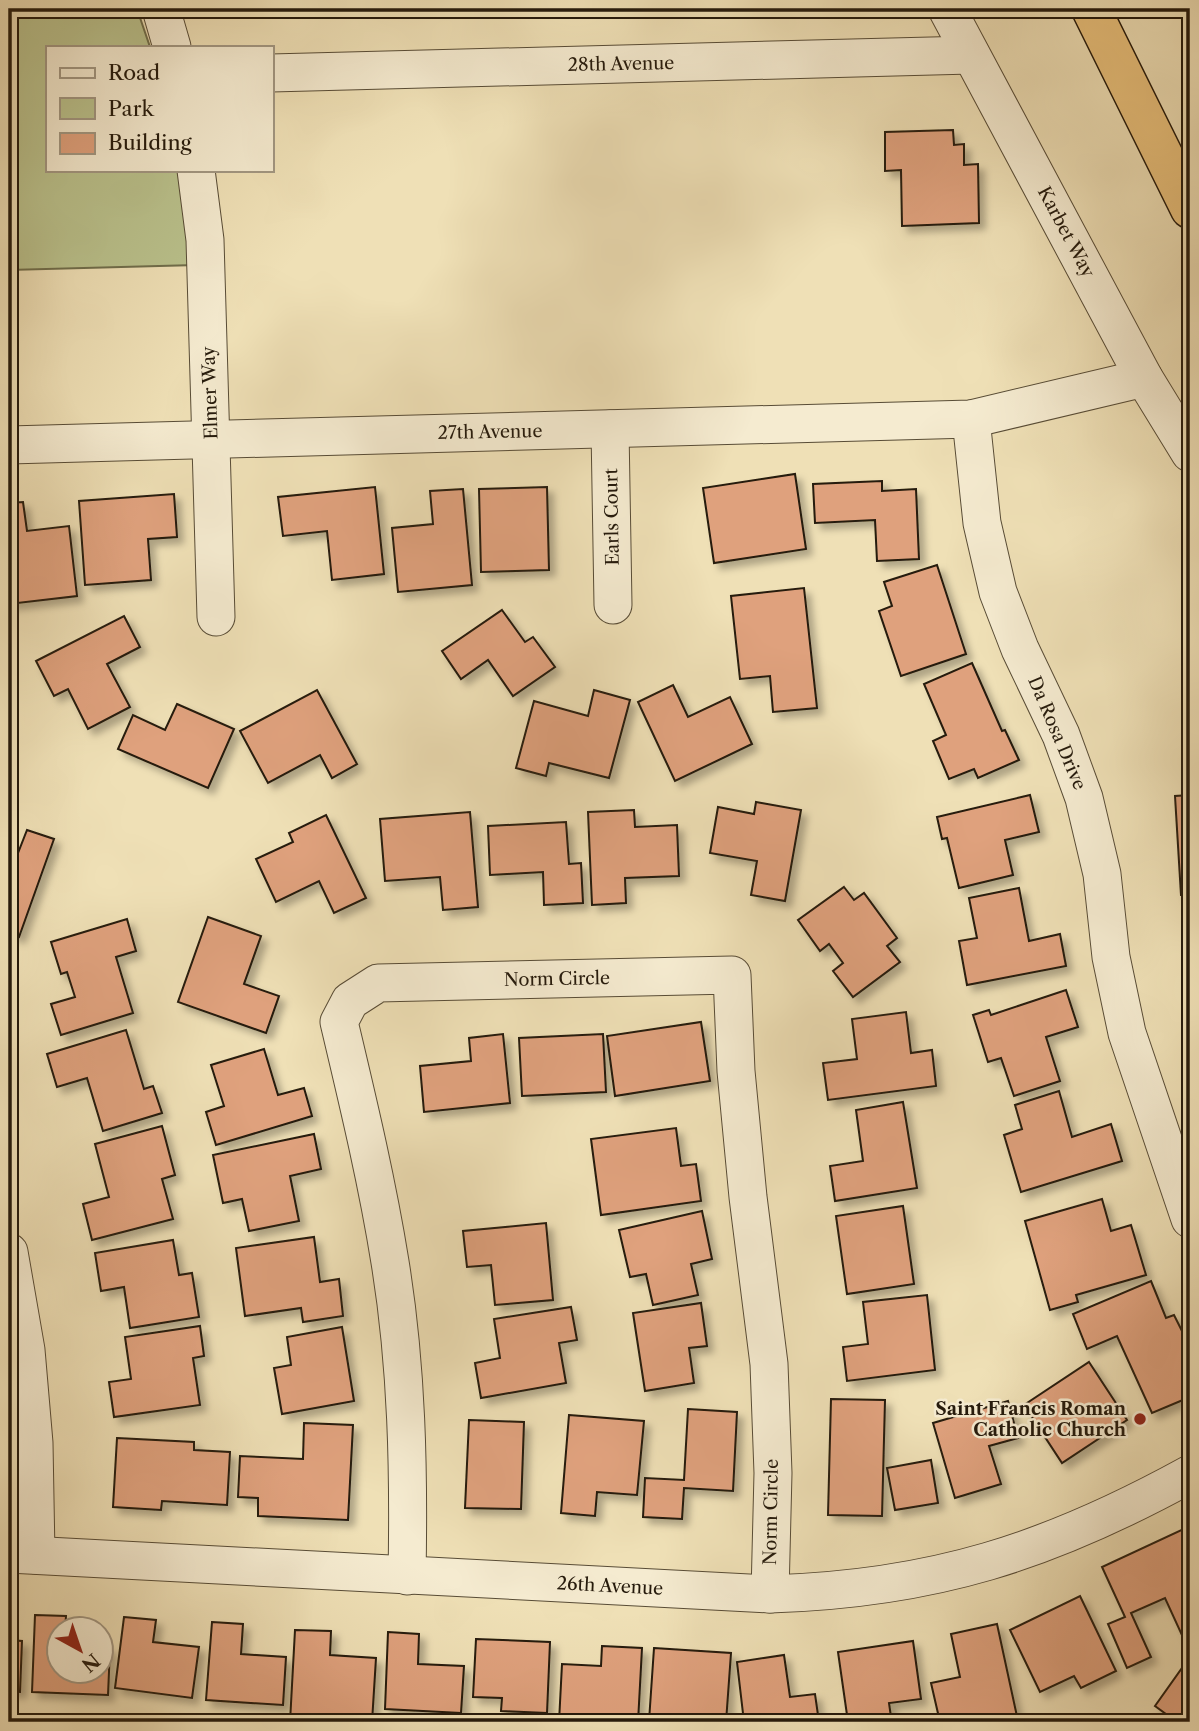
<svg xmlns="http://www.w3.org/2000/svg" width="1199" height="1731" viewBox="0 0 1199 1731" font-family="'Libre Caslon Text',serif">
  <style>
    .green { fill: #bac28d; stroke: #706e4c; stroke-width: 2 }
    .building { fill: #dfa17d; stroke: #251a0c; stroke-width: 2; filter: url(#shadow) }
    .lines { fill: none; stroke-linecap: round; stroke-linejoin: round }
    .street-casing { stroke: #584c36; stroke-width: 39 }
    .highway-casing { stroke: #251a0c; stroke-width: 41 }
    .street { stroke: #f5ebd0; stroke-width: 37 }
    .highway { stroke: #e8c07b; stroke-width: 38 }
    .poi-dot { fill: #8f2418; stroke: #f5ebd0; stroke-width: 2.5 }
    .labels { text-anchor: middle; stroke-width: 5; stroke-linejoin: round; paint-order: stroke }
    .street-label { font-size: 18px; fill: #251a0c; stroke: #f5ebd0 }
    .poi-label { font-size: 18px; font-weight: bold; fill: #251a0c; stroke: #f5ebd0; text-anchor: end }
  </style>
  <defs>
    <filter id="shadow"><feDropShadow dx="6" dy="6" stdDeviation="3.5" flood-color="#0004"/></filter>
  </defs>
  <rect width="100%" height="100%" fill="#efe0b6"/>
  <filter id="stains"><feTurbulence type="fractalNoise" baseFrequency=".00286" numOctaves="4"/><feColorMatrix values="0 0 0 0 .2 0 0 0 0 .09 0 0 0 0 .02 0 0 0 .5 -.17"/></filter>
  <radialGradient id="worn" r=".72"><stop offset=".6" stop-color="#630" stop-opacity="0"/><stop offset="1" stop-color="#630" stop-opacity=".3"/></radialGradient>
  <!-- green -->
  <polygon class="green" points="9,9 137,9 150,47 47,47 47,170 179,170 196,265 9,270"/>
  <!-- building -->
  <g class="building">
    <polygon points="953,130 954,145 964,144 964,165 978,164 979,223 902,226 901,170 885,171 885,132"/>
    <polygon points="795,474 806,549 714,563 703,488"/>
    <polygon points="882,481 882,491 916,489 919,559 877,561 875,520 815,523 813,484"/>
    <polygon points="375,487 384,574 332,580 327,531 283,536 278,497"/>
    <polygon points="547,487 549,570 481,572 479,489"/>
    <polygon points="463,489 472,585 398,592 392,528 433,524 430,491"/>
    <polygon points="174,494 177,537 148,539 151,580 85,585 79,501"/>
    <polygon points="23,502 27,531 69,526 77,596 9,604 9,503"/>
    <polygon points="937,565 966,654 901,676 879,611 892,606 884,582"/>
    <polygon points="804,588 817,708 773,712 770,676 740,679 731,596"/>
    <polygon points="502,610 525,642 533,637 555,667 513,696 488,660 461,679 442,651"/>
    <polygon points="124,616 140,647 107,664 130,707 88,729 68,689 54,696 36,661"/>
    <polygon points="972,663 1002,731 1005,730 1019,760 978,778 974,769 949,779 933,741 946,735 924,684"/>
    <polygon points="673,685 688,717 730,697 752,744 675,781 638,702"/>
    <polygon points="317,690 357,764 332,778 320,755 268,783 240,731"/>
    <polygon points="594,690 630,700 609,778 549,763 546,776 516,768 534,701 588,716"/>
    <polygon points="177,704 234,729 208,788 118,749 133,715 165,730"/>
    <polygon points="1030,795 1039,832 1005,840 1013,875 959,888 947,838 942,839 937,817"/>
    <polygon points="1190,795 1190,894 1181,895 1175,796"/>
    <polygon points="756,802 801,810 785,901 751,895 757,861 710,853 718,807 754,814"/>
    <polygon points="634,810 635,827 677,825 679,876 625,878 626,903 592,905 588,812"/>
    <polygon points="470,812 478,907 443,910 440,877 385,881 380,819"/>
    <polygon points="326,815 366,898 334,913 319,881 276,902 256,859 293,842 289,833"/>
    <polygon points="566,822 569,864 581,863 583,903 544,905 543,872 490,875 488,826"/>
    <polygon points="27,830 54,839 19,937 9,933 9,850 18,853"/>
    <polygon points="844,887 854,900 864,893 897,938 887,946 900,962 853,997 833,971 843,963 829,944 820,951 798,920"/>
    <polygon points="1019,888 1029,941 1060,934 1066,966 967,985 959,941 977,938 969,898"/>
    <polygon points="208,917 261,936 244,984 279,996 266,1033 178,1002"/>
    <polygon points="127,919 136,951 116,957 133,1013 61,1035 51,1004 75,997 67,972 61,974 51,942"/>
    <polygon points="1066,990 1078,1027 1046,1037 1060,1081 1014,1096 1001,1058 988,1062 973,1015 989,1010 991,1015"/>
    <polygon points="906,1012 911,1053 932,1050 936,1086 828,1100 823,1063 857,1059 852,1019"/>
    <polygon points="701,1022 710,1081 615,1096 607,1036"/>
    <polygon points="126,1030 144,1089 153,1086 162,1113 103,1131 87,1078 57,1087 47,1054"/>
    <polygon points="503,1034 510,1103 424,1112 420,1066 471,1061 469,1038"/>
    <polygon points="603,1034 606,1092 522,1096 519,1038"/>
    <polygon points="264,1049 278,1095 304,1088 312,1116 216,1145 206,1112 224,1106 211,1065"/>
    <polygon points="1059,1091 1072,1137 1111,1124 1122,1161 1021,1192 1004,1135 1022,1129 1015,1105"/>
    <polygon points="903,1102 917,1188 835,1201 830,1166 863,1161 856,1110"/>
    <polygon points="162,1126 175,1175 162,1179 173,1219 92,1240 83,1204 109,1197 95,1144"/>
    <polygon points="676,1128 681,1166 696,1164 701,1201 601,1215 591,1139"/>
    <polygon points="314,1134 321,1169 290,1176 299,1221 249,1231 242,1199 223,1203 213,1155"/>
    <polygon points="1102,1199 1111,1231 1131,1225 1146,1275 1076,1295 1078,1302 1050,1310 1025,1221"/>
    <polygon points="903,1206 914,1284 847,1294 836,1216"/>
    <polygon points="702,1211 712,1259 691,1264 698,1295 653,1305 646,1274 630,1277 619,1230"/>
    <polygon points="546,1223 553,1300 495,1305 491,1265 467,1267 463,1231"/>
    <polygon points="314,1237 320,1282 339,1279 343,1316 303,1322 301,1308 245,1316 236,1248"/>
    <polygon points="173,1240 179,1275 192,1273 199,1317 130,1328 124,1287 101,1291 95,1253"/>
    <polygon points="1151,1281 1166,1318 1174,1315 1190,1347 1190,1397 1152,1413 1117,1336 1087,1349 1073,1314"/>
    <polygon points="927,1295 935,1370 847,1381 843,1347 868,1344 863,1302"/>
    <polygon points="701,1303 707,1346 689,1348 694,1383 645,1391 633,1313"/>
    <polygon points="571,1307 577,1340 559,1343 566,1383 481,1398 475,1363 500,1358 494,1319"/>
    <polygon points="200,1326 204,1356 193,1358 200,1405 114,1417 109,1382 131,1379 125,1337"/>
    <polygon points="342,1327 354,1401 282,1414 274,1368 291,1365 287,1337"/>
    <polygon points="1089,1362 1127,1420 1062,1463 1024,1405"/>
    <polygon points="831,1399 885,1400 882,1516 828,1515"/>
    <polygon points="1008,1401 1018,1438 989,1446 1001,1484 955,1498 933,1423"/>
    <polygon points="688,1409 737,1412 733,1491 684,1488 682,1519 643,1517 645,1478 684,1480"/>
    <polygon points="569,1415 644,1421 637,1495 597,1492 595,1516 561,1513"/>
    <polygon points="469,1420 524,1422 521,1509 465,1508"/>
    <polygon points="304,1423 353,1425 348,1520 258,1516 258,1498 238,1497 240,1456 303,1459"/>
    <polygon points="117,1438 194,1442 194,1450 230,1452 227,1505 162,1501 161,1510 113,1507"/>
    <polygon points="931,1460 938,1503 895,1510 887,1468"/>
    <polygon points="1190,1526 1190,1642 1186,1644 1165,1598 1131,1613 1151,1657 1127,1668 1108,1624 1125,1617 1102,1567"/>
    <polygon points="1080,1596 1116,1671 1081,1688 1074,1676 1040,1692 1010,1630"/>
    <polygon points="35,1615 66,1616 65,1630 60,1630 60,1672 102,1672 102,1647 110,1648 108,1695 32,1692"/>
    <polygon points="124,1617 156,1620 153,1642 199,1647 192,1698 115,1688"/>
    <polygon points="212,1622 243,1624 241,1654 286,1657 283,1705 206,1700"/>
    <polygon points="997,1624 1018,1721 971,1722 970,1717 940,1722 931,1683 960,1677 951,1634"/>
    <polygon points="295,1630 331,1631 330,1655 376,1658 372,1722 290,1722"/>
    <polygon points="388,1632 419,1634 418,1664 464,1666 461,1713 385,1709"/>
    <polygon points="476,1639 550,1642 547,1713 501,1711 502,1698 473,1697"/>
    <polygon points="9,1640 22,1641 20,1692 9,1691"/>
    <polygon points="913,1641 921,1699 889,1703 891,1717 848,1722 838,1652"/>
    <polygon points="602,1646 642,1648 638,1722 559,1722 562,1664 601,1666"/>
    <polygon points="654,1648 731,1653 726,1722 649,1721"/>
    <polygon points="784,1655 790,1697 815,1694 819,1722 744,1722 737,1662"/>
    <polygon points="1182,1668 1190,1674 1190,1722 1177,1722 1155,1706"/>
  </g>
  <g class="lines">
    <!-- street casing -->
    <g class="street-casing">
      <g id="street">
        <polyline points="161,9 172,47"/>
        <polyline points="947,9 1144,378 1190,453"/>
        <polyline points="271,73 971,55"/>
        <polyline points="196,170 205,240 216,617"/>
        <polyline points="971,419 982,523 998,592 1020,649 1061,735 1084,798 1102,874 1111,957 1127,1033 1190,1219"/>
        <polyline points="610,429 613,605"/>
        <polyline points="9,445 971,419 1144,378"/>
        <polyline points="9,1252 26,1350 34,1443 36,1555"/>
        <path d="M 9,1554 L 770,1594 C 933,1589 1048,1552 1190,1474"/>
        <path d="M 407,1576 C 409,1471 407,1366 390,1262 C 377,1181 358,1102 339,1022 L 350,1001 L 378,983 L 732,975 L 736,1071 L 748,1197 L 769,1364 L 773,1473 L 770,1594"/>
      </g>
    </g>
    <!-- highway casing -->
    <g class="highway-casing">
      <polyline id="highway" points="1091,9 1190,209"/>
    </g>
    <!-- street -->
    <use href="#street" class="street"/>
    <!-- highway -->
    <use href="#highway" class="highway"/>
  </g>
  <!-- markers -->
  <circle class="poi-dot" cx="1140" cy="1419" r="7"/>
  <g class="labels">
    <!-- street labels -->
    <g class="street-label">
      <text transform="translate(621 64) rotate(-1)" y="6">28th Avenue</text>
      <text transform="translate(1066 232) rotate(62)" y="6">Karbet Way</text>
      <text transform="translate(210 393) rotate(-92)" y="6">Elmer Way</text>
      <text transform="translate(490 432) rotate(-1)" y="6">27th Avenue</text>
      <text transform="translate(612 517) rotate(-91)" y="6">Earls Court</text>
      <text transform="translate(1057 733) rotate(67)" y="6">Da Rosa Drive</text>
      <text transform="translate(557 979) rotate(-1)" y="6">Norm Circle</text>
      <text transform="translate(771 1512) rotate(-89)" y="6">Norm Circle</text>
      <text transform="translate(610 1586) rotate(3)" y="6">26th Avenue</text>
    </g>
    <!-- poi labels -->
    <g class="poi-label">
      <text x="1126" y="1415">Saint Francis Roman<tspan x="1126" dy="21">Catholic Church</tspan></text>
    </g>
  </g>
  <!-- margin -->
  <rect width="1199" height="1731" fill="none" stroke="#efe0b6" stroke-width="35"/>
  <rect x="10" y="10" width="1178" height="1710" fill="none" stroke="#251a0c" stroke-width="3.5"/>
  <rect x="18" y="18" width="1164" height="1696" fill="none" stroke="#251a0c" stroke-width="2"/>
  <!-- legend -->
  <rect x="46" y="46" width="228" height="126" fill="#f5ebd0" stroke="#a29782" stroke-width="2"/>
  <rect x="60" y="68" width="35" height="10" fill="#f5ebd0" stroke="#a29782" stroke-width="2"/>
  <text x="108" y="80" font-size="21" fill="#251a0c">Road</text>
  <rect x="60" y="98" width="35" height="21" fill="#bac28d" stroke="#a29782" stroke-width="2"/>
  <text x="108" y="116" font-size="21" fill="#251a0c">Park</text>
  <rect x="60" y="133" width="35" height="21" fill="#dfa17d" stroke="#a29782" stroke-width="2"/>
  <text x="108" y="150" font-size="21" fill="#251a0c">Building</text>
  <!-- north arrow -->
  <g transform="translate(80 1650) rotate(140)"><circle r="33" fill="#f5ebd0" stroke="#a29782" stroke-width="2"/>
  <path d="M0-5L12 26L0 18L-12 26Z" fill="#8f2418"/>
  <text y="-10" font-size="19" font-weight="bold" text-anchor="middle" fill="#251a0c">N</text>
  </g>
  <rect width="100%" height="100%" filter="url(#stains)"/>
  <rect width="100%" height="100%" fill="url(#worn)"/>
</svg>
